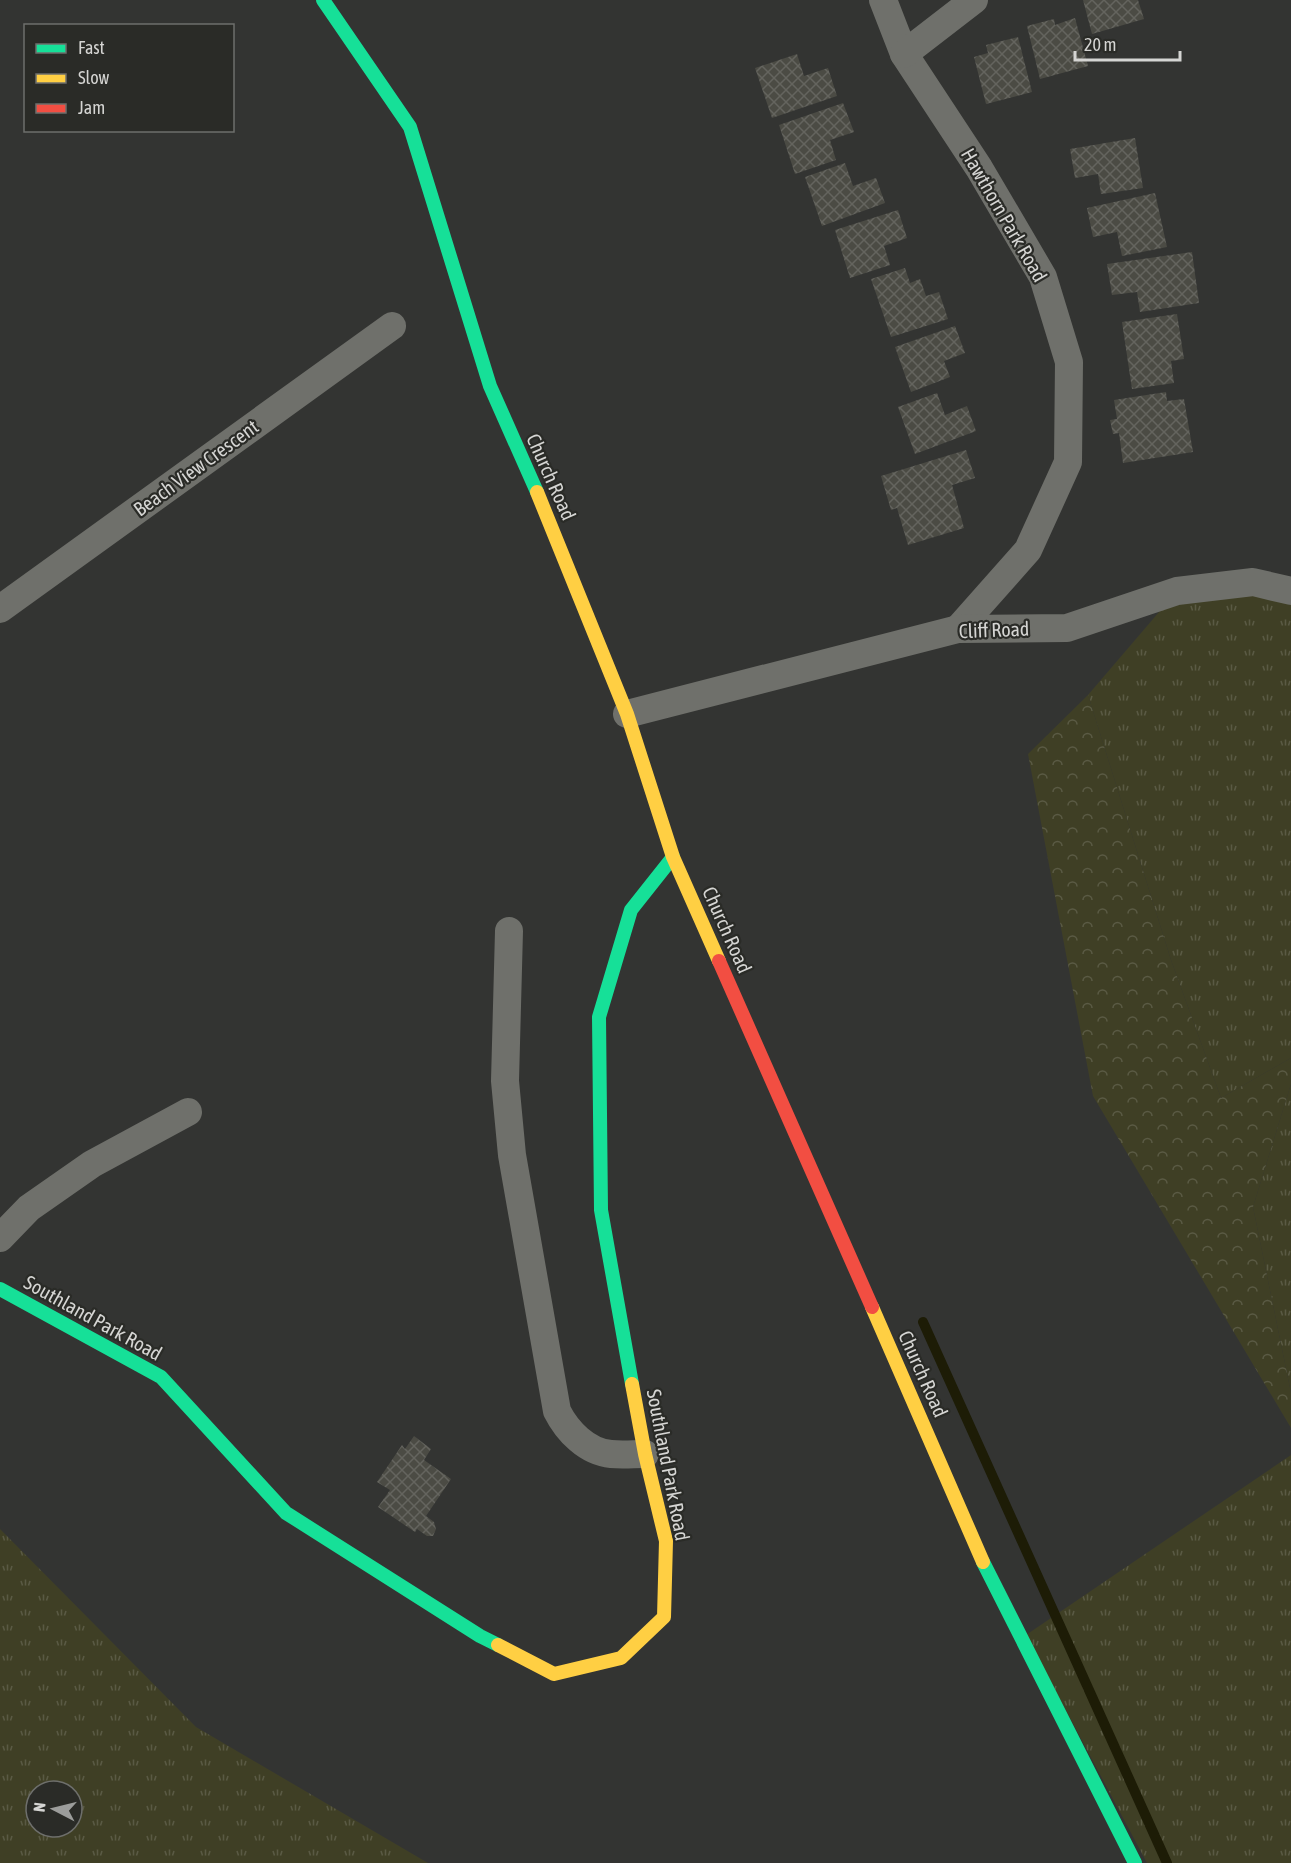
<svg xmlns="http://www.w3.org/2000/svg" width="1291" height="1863" viewBox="0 0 1291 1863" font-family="'Asap Condensed',sans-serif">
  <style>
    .grass { fill: url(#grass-tufts); fill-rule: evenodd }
    .forest { fill: url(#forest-crowns) }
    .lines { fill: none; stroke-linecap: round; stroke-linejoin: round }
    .stream { stroke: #1d1c06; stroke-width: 10 }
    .building { fill: url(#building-cross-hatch) }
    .street { stroke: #6f706b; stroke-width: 28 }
    .fast { stroke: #16e098; stroke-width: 14 }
    .slow { stroke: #ffcf43; stroke-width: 14 }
    .jam { stroke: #f24e42; stroke-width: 14 }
    .labels { text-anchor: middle; stroke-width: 4.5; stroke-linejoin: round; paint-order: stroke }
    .street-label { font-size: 20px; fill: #d5d5d3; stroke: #2a2b27 }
  </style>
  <defs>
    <pattern id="grass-tufts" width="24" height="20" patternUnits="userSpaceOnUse" patternTransform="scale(1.5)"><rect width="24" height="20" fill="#3f3f25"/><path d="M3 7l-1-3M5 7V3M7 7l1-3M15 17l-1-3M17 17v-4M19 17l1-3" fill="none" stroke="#5a5a44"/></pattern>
    <pattern id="forest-crowns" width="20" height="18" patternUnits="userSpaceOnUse" patternTransform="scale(1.5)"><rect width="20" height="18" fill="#3f3f25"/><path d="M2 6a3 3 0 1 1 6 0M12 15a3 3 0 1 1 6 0" fill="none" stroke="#5a5a44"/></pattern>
    <pattern id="building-cross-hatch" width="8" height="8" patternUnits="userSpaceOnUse" patternTransform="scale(1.5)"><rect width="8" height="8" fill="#4b4b44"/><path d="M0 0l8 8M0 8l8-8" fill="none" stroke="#64645e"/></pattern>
  </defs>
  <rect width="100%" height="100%" fill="#333432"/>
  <!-- grass -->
  <g class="grass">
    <polygon points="1177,591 1291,591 1291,1058 1221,1098 1171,960 1088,695"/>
    <polygon points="1291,1084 1291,1393 1253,1207"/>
    <polygon points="1291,1455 1291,1863 1147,1863 1026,1635"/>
    <path d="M 0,1529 L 196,1727 L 428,1863 L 0,1863 ZM 36,1791 L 72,1791 L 72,1827 L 36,1827 Z"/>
  </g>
  <!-- forest -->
  <polygon class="forest" points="1088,695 1171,960 1221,1098 1291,1058 1291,1084 1253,1207 1291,1393 1291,1428 1093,1096 1028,754"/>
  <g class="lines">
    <!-- stream -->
    <polyline class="stream" points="923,1322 1167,1863"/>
  </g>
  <!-- building -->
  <g class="building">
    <polygon points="1083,0 1138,0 1144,19 1092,34"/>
    <polygon points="1075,18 1088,66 1040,79 1027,26 1054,19 1055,25"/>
    <polygon points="1018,37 1032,92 986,104 974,57 988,53 986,45"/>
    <polygon points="797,54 804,76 828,68 837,96 772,118 755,68"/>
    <polygon points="843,103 854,132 830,140 836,160 795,174 779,125"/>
    <polygon points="1135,138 1143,188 1101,194 1098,174 1075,178 1070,149"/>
    <polygon points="845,163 853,186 876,178 885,203 822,226 805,177"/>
    <polygon points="1155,193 1167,247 1122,256 1117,232 1093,237 1087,208"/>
    <polygon points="898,210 907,238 884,246 890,265 850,278 835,230"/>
    <polygon points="1192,252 1199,303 1140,312 1137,292 1112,295 1107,264"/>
    <polygon points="905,268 910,283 920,279 926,296 939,292 948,319 891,337 871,279"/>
    <polygon points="1177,314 1184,359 1171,361 1174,383 1132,389 1122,322"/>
    <polygon points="955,326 965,353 944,361 950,377 911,392 895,347"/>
    <polygon points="1166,392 1167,401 1184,399 1193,452 1123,463 1119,433 1113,434 1110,420 1117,419 1114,400"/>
    <polygon points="937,393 945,415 967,406 976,431 915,454 898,407"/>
    <polygon points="966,450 975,478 952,485 964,528 908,545 897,508 891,510 881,476"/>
    <polygon points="414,1436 431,1449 424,1460 451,1479 426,1516 434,1522 436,1529 433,1536 427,1536 417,1529 415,1532 378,1507 390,1490 377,1482 402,1445 405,1449"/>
  </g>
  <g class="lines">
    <!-- street -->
    <g class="street">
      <polyline points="883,0 904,54 979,168 1043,277 1069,362 1068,462 1028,550 958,629"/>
      <polyline points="904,54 974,0"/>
      <polyline points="0,609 392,326"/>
      <polyline points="627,714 958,629 1067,628 1177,591 1253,582 1291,591"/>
      <path d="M 509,931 L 505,1081 L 512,1155 L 557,1411 C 567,1431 587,1452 611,1454 C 622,1455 634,1454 645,1454"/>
      <polyline points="0,1238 29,1208 92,1164 188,1112"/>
    </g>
    <!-- fast -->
    <g class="fast">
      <polyline points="323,0 410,127 490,386 537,492"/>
      <polyline points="0,1289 161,1377 286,1513 480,1636 498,1645"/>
      <polyline points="632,1384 601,1210 599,1017 631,910 673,857"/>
      <polyline points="983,1562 1135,1863"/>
    </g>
    <!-- slow -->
    <g class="slow">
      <polyline points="537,492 627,714 673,857 719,961"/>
      <polyline points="872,1307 983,1562"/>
      <polyline points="498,1645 554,1674 621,1658 664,1617 666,1541 645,1454 632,1384"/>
    </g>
    <!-- jam -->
    <polyline class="jam" points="719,961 872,1307"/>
  </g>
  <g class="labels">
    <!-- street labels -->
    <g class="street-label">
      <text transform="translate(1004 215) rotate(60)" y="7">Hawthorn Park Road</text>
      <text transform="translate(196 468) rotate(-36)" y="7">Beach View Crescent</text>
      <text transform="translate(551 477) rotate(66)" y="7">Church Road</text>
      <text transform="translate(994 630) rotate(-2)" y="7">Cliff Road</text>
      <text transform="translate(727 930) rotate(66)" y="7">Church Road</text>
      <text transform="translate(93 1318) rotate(29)" y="7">Southland Park Road</text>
      <text transform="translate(923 1374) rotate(66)" y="7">Church Road</text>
      <text transform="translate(668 1465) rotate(79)" y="7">Southland Park Road</text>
    </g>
  </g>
  <!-- legend -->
  <rect x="24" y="24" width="210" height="108" fill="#2a2b27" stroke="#6e6f6c" stroke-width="1.5"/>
  <rect x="36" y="44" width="30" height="9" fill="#16e098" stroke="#6e6f6c" stroke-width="1.5"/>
  <text x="78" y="54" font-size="18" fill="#d5d5d3">Fast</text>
  <rect x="36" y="74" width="30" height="9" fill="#ffcf43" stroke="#6e6f6c" stroke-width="1.5"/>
  <text x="78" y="84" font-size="18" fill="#d5d5d3">Slow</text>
  <rect x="36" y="104" width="30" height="9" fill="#f24e42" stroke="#6e6f6c" stroke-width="1.5"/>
  <text x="78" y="114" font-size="18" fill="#d5d5d3">Jam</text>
  <!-- north arrow -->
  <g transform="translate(54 1809) rotate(277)"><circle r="28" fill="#2a2b27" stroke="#6e6f6c" stroke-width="1.5"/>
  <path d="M0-4.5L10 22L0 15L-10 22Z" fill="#9c9d9b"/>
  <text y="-9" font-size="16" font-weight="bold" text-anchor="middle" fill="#d5d5d3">N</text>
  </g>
  <!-- scale -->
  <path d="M1075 51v9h105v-9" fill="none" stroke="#d5d5d3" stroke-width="3"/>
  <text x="1084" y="51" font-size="18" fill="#d5d5d3" stroke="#2a2b27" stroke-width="4.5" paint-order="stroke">20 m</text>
</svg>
